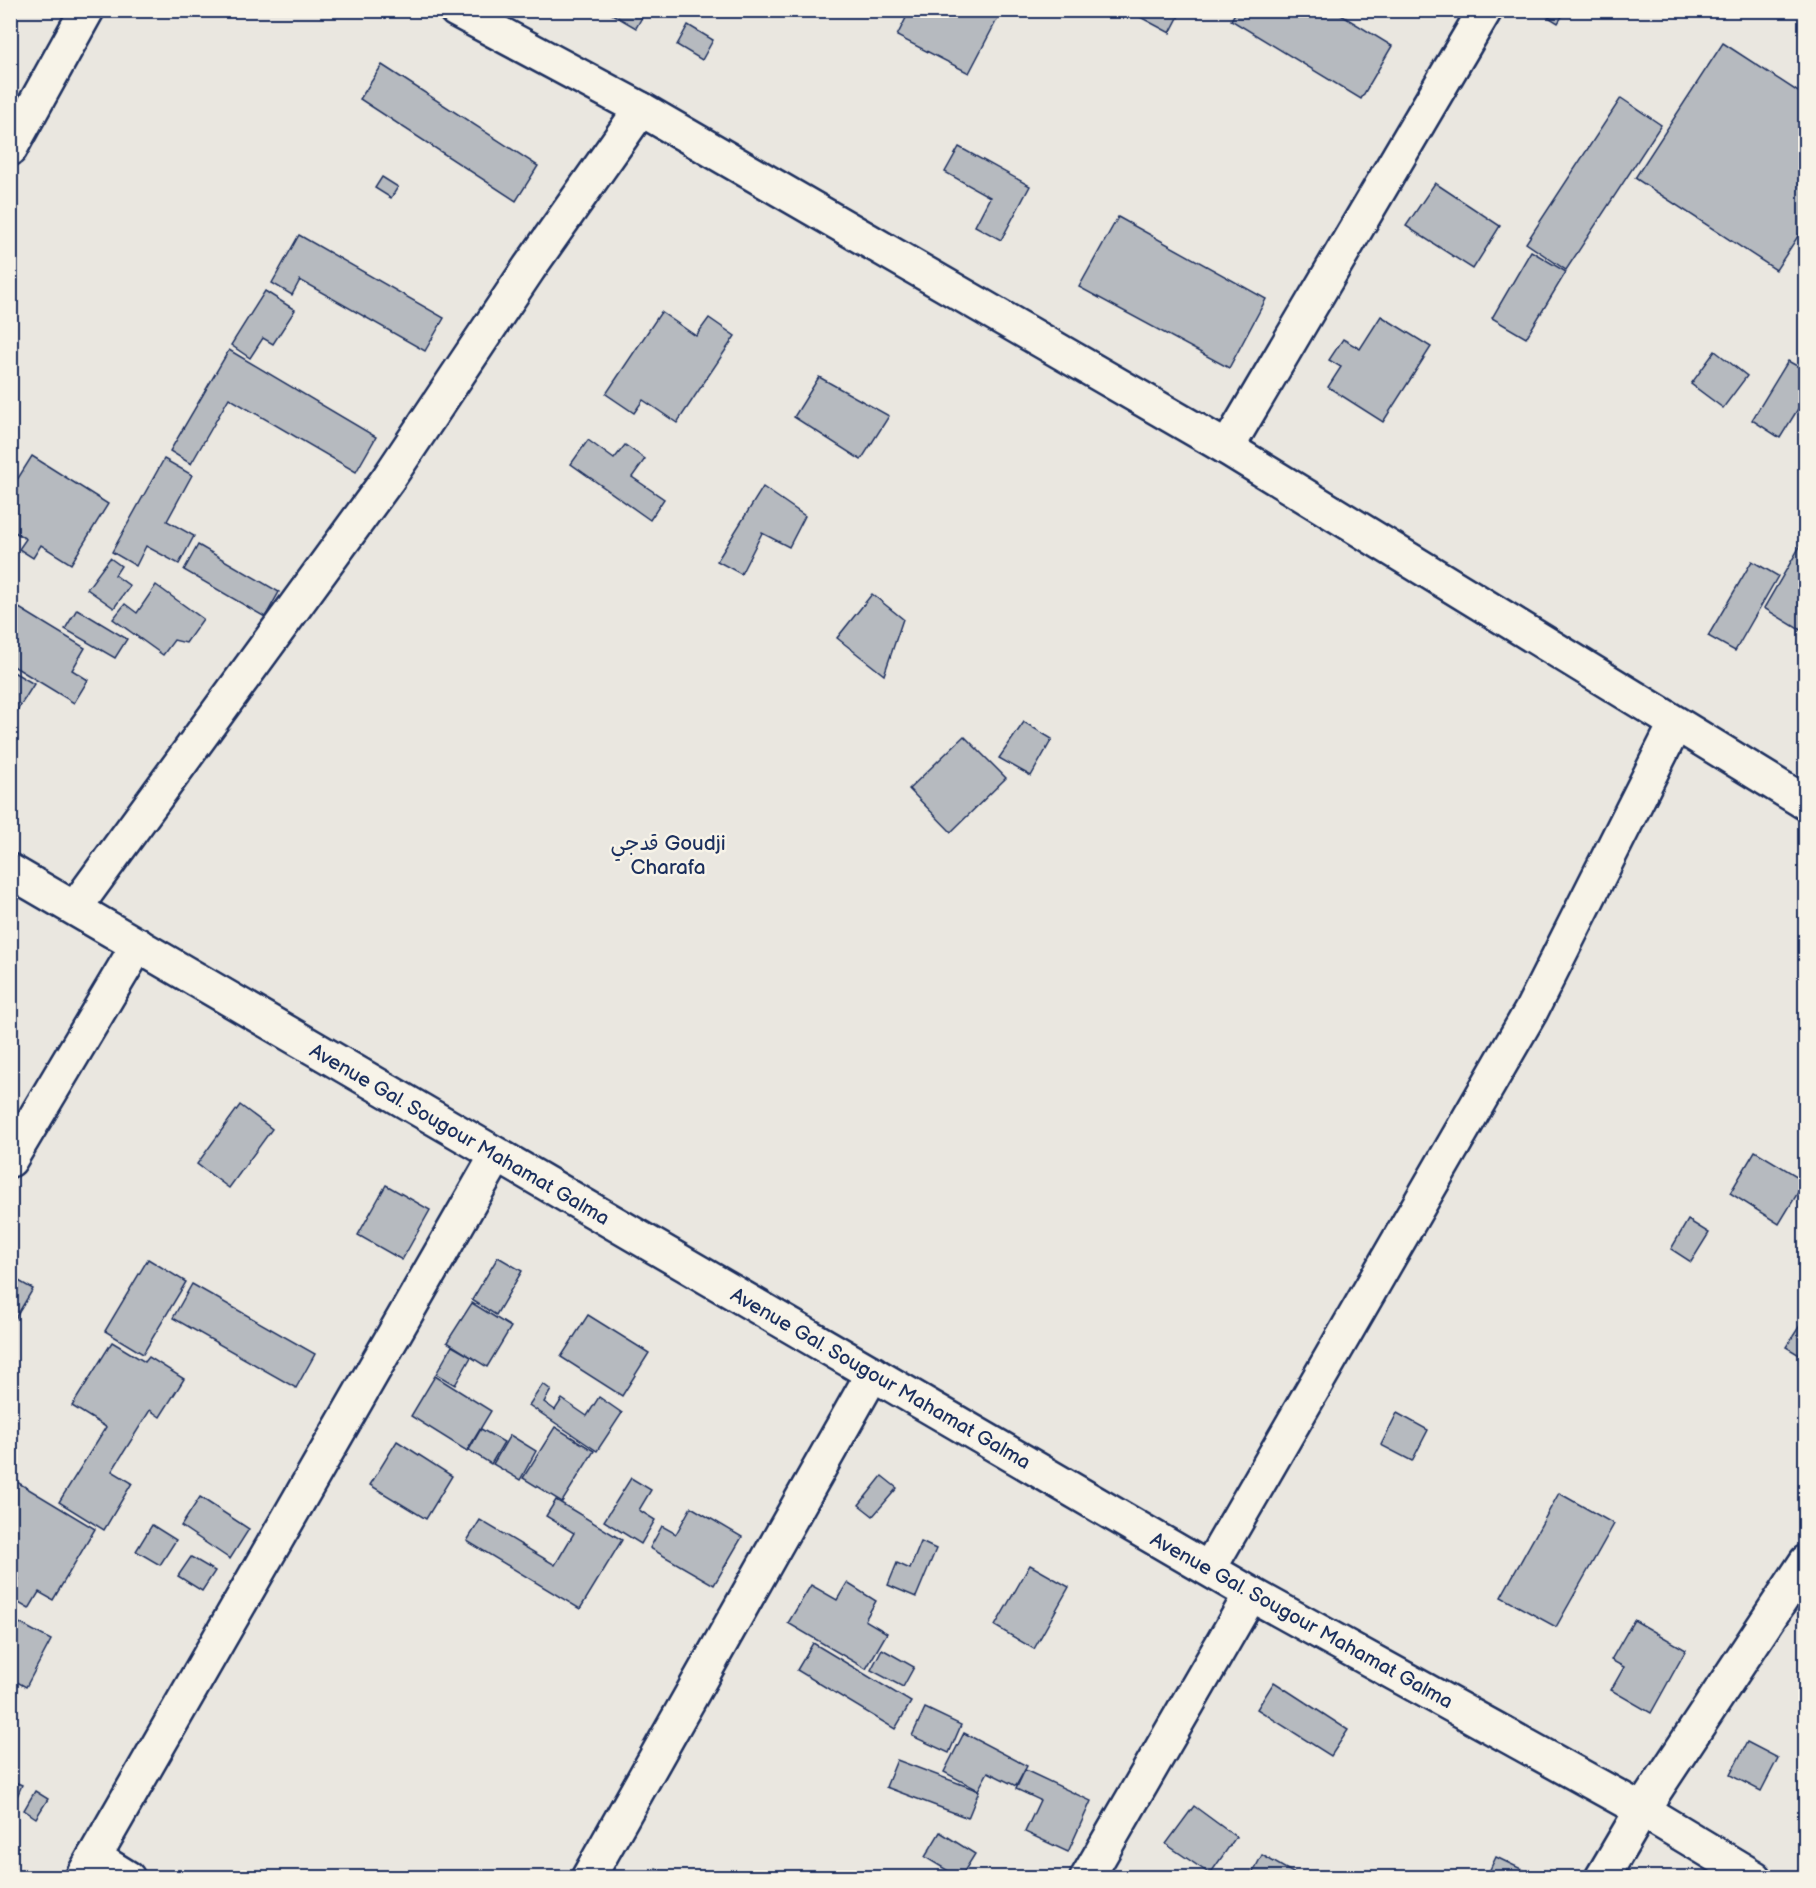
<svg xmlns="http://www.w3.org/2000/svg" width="1816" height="1888" viewBox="0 0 1816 1888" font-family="'Balsamiq Sans','Playpen Sans Arabic',sans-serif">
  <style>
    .building { fill: #b6babf; stroke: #1b2f5e; stroke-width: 1.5 }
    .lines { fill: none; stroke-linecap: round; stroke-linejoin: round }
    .minor-casing { stroke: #1b2f5e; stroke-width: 38 }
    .major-casing { stroke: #1b2f5e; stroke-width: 38 }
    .minor { stroke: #f7f3e8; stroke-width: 33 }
    .major { stroke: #f7f3e8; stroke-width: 33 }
    .labels { text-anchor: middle; stroke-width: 5; stroke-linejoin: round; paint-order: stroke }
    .street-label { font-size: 20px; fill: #1b2f5e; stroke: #f7f3e8 }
    .neighbourhood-label { font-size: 21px; fill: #1b2f5e; stroke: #f7f3e8 }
  </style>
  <rect width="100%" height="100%" fill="#eae7e0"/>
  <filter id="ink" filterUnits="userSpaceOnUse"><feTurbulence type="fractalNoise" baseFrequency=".0167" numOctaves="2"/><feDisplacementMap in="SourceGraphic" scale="12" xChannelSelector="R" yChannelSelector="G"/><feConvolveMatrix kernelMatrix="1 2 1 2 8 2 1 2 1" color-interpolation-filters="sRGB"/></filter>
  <g filter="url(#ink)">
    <!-- building -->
    <g class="building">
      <polygon points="605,10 646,10 636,28"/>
      <polygon points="910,10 1002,10 969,73 897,36"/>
      <polygon points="1127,10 1182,10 1170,33"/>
      <polygon points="1237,10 1333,10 1392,46 1361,99 1231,20"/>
      <polygon points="1537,10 1566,10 1558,23"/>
      <polygon points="688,25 713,40 702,60 677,45"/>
      <polygon points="1723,43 1806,97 1806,224 1776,270 1635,178"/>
      <polygon points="382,65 538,166 516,201 360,99"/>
      <polygon points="1621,98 1661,125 1566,270 1526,243"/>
      <polygon points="959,147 1030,186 1001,240 975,226 990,197 945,172"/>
      <polygon points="382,177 398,187 391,198 375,188"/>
      <polygon points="1435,183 1500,226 1473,269 1406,226"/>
      <polygon points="1118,217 1266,299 1229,368 1079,287"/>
      <polygon points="299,235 444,318 425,351 300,280 292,295 272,283"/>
      <polygon points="1531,251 1566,272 1526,338 1492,318"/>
      <polygon points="265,291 295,310 273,344 263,338 250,358 231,345"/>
      <polygon points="661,312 696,336 709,318 735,336 677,423 643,400 634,413 606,394"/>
      <polygon points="1381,316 1431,347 1383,422 1328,387 1341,367 1329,360 1343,339 1360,349"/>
      <polygon points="229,350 376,437 356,472 229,398 191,464 170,451"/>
      <polygon points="1715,351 1747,376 1723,408 1691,384"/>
      <polygon points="1788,361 1806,371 1806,396 1780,438 1752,420"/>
      <polygon points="819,377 889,416 861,460 794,417"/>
      <polygon points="588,440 614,459 625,445 645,459 632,477 664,499 650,520 571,464"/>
      <polygon points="32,456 108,504 71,564 41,545 33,558 19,549 26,539 10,529 10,491"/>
      <polygon points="164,459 192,475 167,521 194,536 179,564 146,546 136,566 112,552"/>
      <polygon points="763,487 805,516 789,547 762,533 741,574 717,561"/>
      <polygon points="1806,536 1806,621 1800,630 1764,608"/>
      <polygon points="198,545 279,592 265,617 184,570"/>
      <polygon points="110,558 121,566 115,575 130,586 114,608 87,589"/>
      <polygon points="1752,561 1778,576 1735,651 1708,636"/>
      <polygon points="156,585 203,619 186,643 174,640 163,655 113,619 125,604 137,613"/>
      <polygon points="872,594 903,619 884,675 837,638"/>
      <polygon points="11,603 85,648 72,670 88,680 74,703 10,664"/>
      <polygon points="77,609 127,639 115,658 65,629"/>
      <polygon points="10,670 34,684 10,722"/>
      <polygon points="1024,722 1052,739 1031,776 999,758"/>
      <polygon points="964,736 1006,778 951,832 909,789"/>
      <polygon points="240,1105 272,1129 229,1188 197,1164"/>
      <polygon points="1755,1151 1805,1181 1779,1224 1730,1193"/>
      <polygon points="386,1185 430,1210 402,1260 358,1235"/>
      <polygon points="1688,1220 1709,1233 1691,1262 1671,1249"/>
      <polygon points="498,1257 522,1271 496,1315 472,1300"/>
      <polygon points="148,1259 186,1282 143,1354 105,1331"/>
      <polygon points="10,1276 33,1289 10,1327"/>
      <polygon points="192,1284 315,1354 296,1388 173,1318"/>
      <polygon points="472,1303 511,1327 487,1367 447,1342"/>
      <polygon points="588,1315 649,1353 622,1396 561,1357"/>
      <polygon points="1806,1316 1806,1359 1786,1347"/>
      <polygon points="112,1342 145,1362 149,1357 184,1379 160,1417 150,1410 112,1471 132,1483 104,1530 59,1502 106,1427 72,1406"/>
      <polygon points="452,1346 471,1357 455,1385 436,1374"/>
      <polygon points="435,1376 491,1411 467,1451 411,1416"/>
      <polygon points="543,1384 551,1390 544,1402 555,1410 562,1399 587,1416 599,1397 622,1413 597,1451 529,1405"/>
      <polygon points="1397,1413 1428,1430 1412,1461 1381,1445"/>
      <polygon points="555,1427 594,1451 562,1502 523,1478"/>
      <polygon points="481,1429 504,1442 491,1464 469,1450"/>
      <polygon points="510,1435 536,1451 520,1480 493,1464"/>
      <polygon points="397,1441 452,1476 426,1519 370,1485"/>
      <polygon points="882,1476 897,1488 873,1516 859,1505"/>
      <polygon points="631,1478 651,1490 639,1510 655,1520 641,1544 604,1521"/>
      <polygon points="17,1482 95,1529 53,1600 39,1592 29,1609 10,1598 19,1579 10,1574 10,1493"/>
      <polygon points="1559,1493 1614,1524 1556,1627 1501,1597"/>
      <polygon points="200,1497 249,1529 230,1559 181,1526"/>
      <polygon points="556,1500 622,1540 580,1609 467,1541 480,1520 555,1565 574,1533 546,1516"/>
      <polygon points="691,1507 742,1537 714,1585 650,1548 662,1526 676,1534"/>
      <polygon points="152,1525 176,1540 160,1565 136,1551"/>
      <polygon points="921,1542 936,1549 916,1597 888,1585 897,1563 910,1569"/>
      <polygon points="191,1557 215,1571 202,1591 178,1576"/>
      <polygon points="1030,1565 1069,1587 1034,1649 995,1626"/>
      <polygon points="847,1583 876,1601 865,1620 887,1633 866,1669 788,1623 811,1585 837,1600"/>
      <polygon points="10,1618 51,1640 26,1687 10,1678"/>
      <polygon points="1634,1620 1686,1650 1651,1713 1611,1690 1624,1667 1611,1660"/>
      <polygon points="813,1643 911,1702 895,1729 797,1670"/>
      <polygon points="882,1649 914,1667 903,1687 871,1670"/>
      <polygon points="1274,1682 1348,1730 1331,1756 1257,1709"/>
      <polygon points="925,1708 961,1725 949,1753 912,1736"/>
      <polygon points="964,1733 1027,1766 1016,1786 988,1772 978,1790 944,1772"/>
      <polygon points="1747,1742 1778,1758 1761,1791 1730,1775"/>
      <polygon points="897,1760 979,1791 968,1818 886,1787"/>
      <polygon points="1025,1770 1091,1801 1068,1852 1025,1832 1040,1800 1016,1789"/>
      <polygon points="10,1780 22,1785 15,1801 10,1799"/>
      <polygon points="35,1791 48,1799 36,1818 24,1810"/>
      <polygon points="1194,1806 1236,1837 1210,1874 1166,1844"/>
      <polygon points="940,1832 975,1854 960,1878 925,1857"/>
      <polygon points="1262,1855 1302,1878 1250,1878"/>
      <polygon points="1496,1857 1540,1878 1486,1878"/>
      <polygon points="656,1868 672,1878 650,1878"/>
    </g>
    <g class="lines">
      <!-- minor casing -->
      <g class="minor-casing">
        <g id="minor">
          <polyline points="10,149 87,10"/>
          <polyline points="1227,448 1485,10"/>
          <polyline points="10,871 1251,1594 1642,1810 1755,1878"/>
          <polyline points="75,908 388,479 529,268 641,109"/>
          <polyline points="10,1160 138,945"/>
          <polyline points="1209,1569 1531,1011 1675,725"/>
          <polyline points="94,1857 128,1878"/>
          <polyline points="82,1878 497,1155"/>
          <polyline points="588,1878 873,1373"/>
          <polyline points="1087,1878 1251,1594"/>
          <polyline points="1602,1878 1642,1810 1806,1562"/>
        </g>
      </g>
      <!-- major casing -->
      <g class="major-casing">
        <polyline id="major" points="456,10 641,109 1227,448 1806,803"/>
      </g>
      <!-- minor -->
      <use href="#minor" class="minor"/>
      <!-- major -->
      <use href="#major" class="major"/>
    </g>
  </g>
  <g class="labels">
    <!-- street labels -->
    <g class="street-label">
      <text transform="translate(460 1134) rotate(30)" y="7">Avenue Gal. Sougour Mahamat Galma</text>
      <text transform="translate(881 1378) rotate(30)" y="7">Avenue Gal. Sougour Mahamat Galma</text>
      <text transform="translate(1302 1620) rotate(29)" y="7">Avenue Gal. Sougour Mahamat Galma</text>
    </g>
    <!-- neighbourhood labels -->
    <g class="neighbourhood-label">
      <text x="668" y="850">قدجي Goudji<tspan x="668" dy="24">Charafa</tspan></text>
    </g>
  </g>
  <!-- margin -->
  <rect width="1816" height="1888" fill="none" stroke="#f7f3e8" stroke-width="36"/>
  <rect x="18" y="18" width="1780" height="1852" fill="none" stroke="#1b2f5e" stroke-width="2" filter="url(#ink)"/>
</svg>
